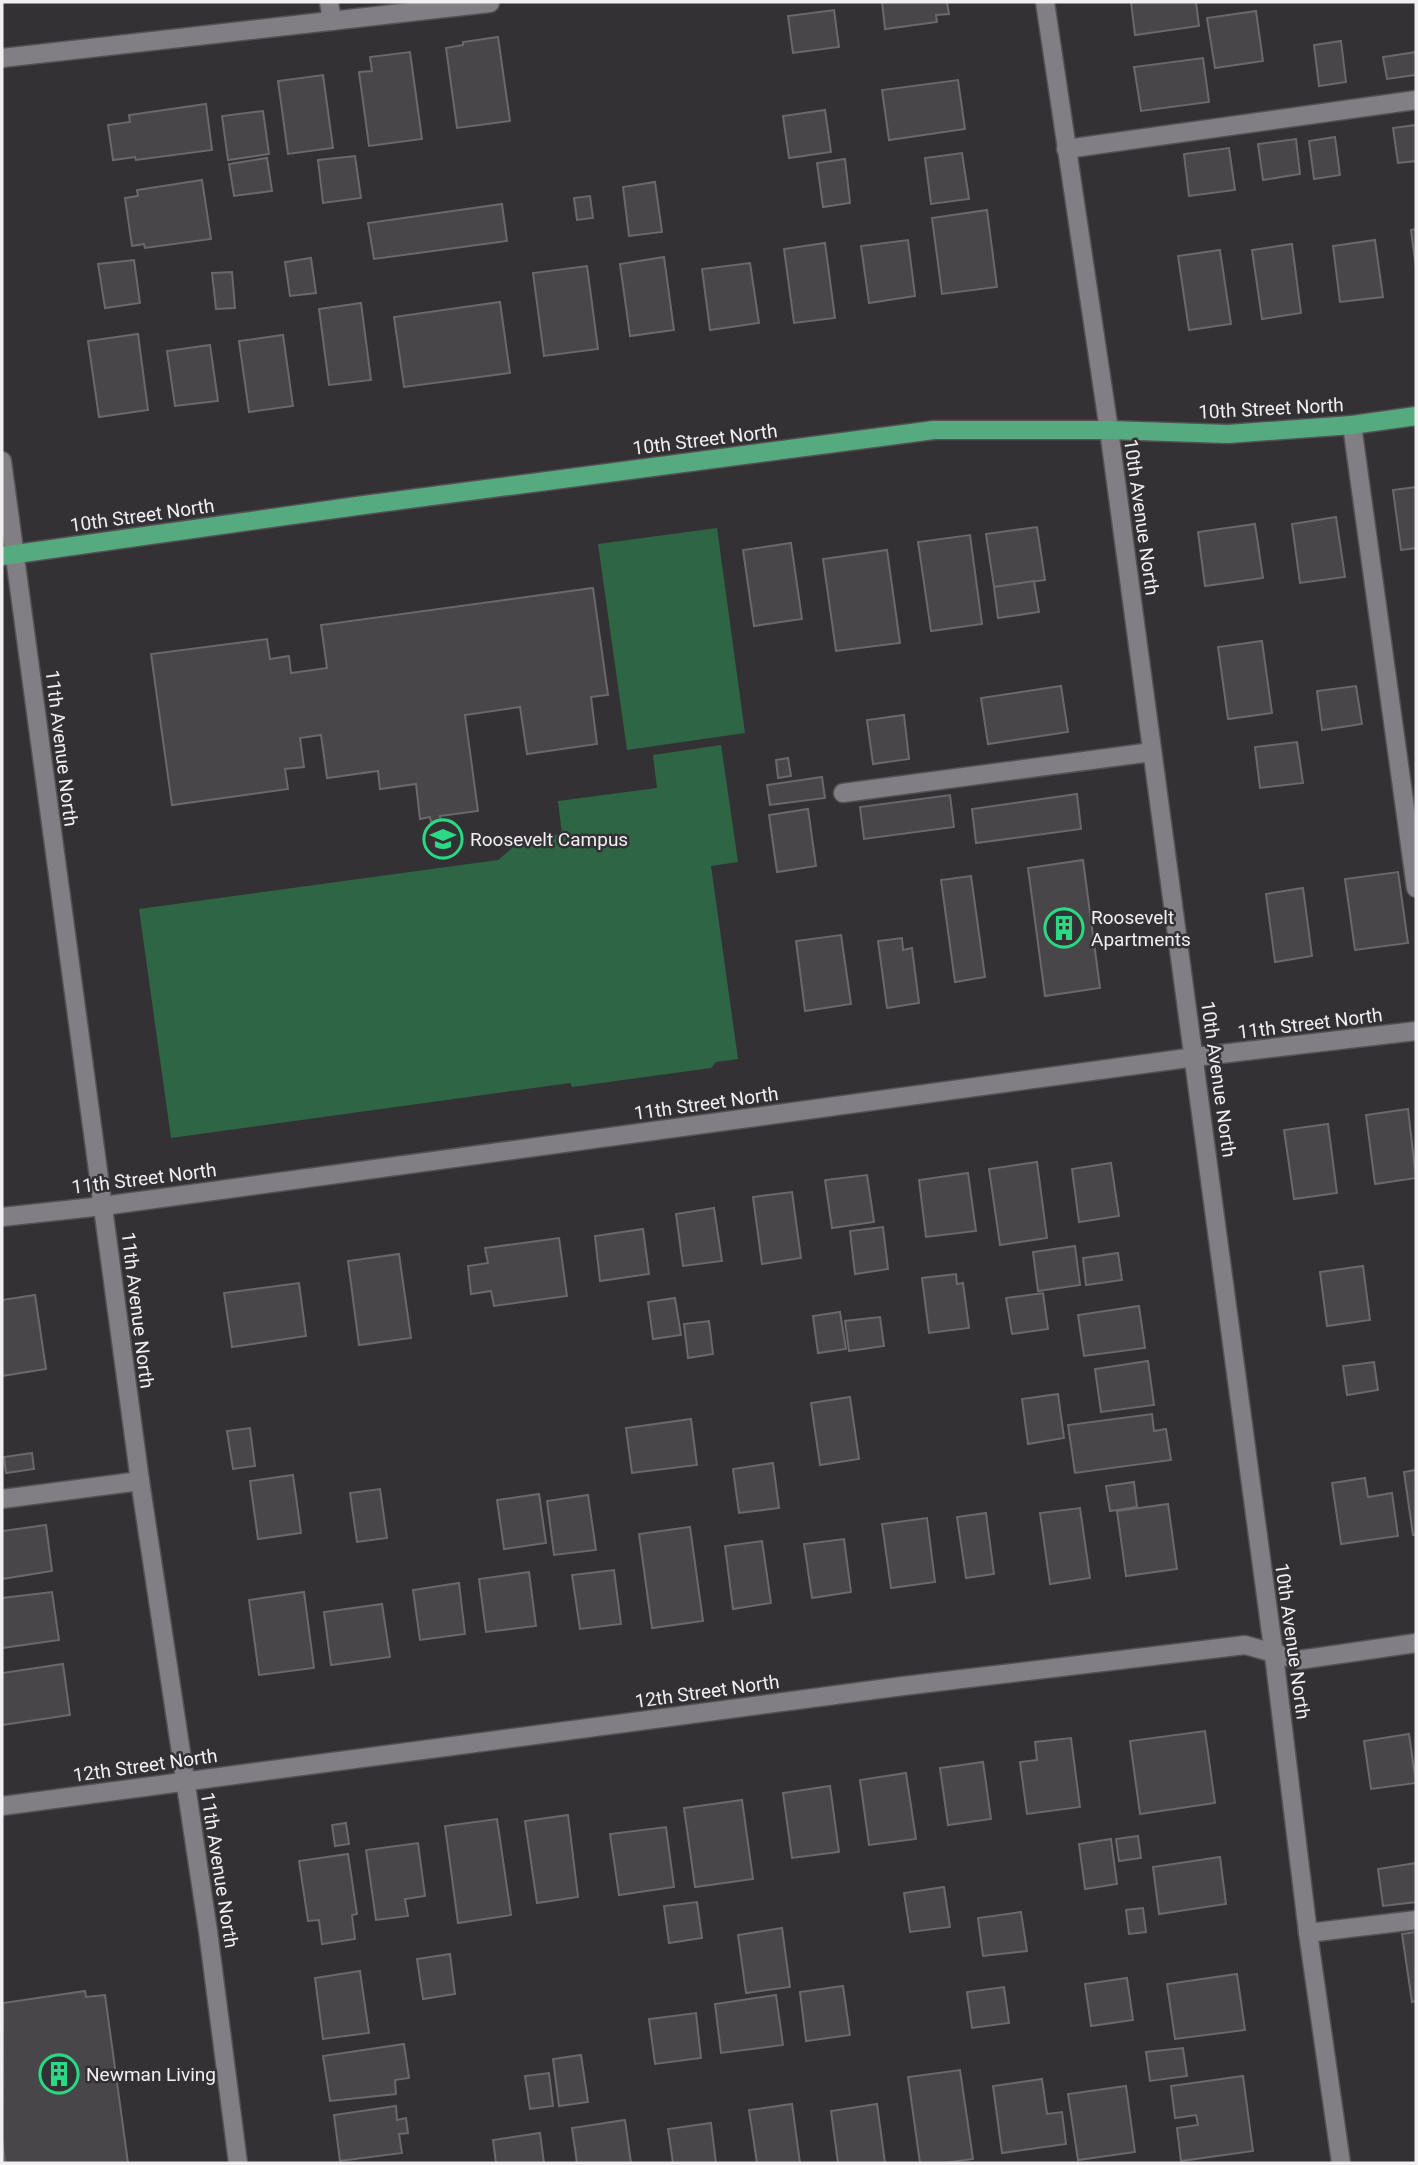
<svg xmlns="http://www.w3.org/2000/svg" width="1418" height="2165" viewBox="0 0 1418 2165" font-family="Roboto,sans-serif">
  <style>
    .green { fill: #2e6645 }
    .building { fill: #49464a; stroke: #6b686d; stroke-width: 2 }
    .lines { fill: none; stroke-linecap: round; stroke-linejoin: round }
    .minor-casing { stroke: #535154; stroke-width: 21 }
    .major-casing { stroke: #535154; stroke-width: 21 }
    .minor { stroke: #827f84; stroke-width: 18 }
    .major { stroke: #56aa80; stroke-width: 18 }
    .labels { text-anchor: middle; stroke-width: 5; stroke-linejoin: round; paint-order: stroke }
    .street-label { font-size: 19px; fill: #f1eff2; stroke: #343135 }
    .poi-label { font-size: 19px; fill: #f1eff2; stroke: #343135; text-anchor: start }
  </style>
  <rect width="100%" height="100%" fill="#343135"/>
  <!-- green -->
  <g class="green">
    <polygon points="717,528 745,733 627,750 598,544"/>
    <polygon points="721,745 738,862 711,866 738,1059 716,1062 711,1068 572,1087 570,1083 171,1138 139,909 498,860 523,839 562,834 558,801 657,788 653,755"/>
  </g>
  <!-- building -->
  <g class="building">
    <polygon points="882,2 947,2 949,14 936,15 937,22 885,29"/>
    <polygon points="1131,2 1196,2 1199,26 1135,35"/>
    <polygon points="834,10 839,47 793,53 788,16"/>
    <polygon points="1256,11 1263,61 1215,68 1207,18"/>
    <polygon points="498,37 510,121 457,128 446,48 463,45 463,42"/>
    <polygon points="1341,41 1346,82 1319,86 1314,45"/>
    <polygon points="410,52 422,139 369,146 359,72 372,71 370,57"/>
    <polygon points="1416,52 1416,75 1387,79 1383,57"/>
    <polygon points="1203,58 1209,102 1141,111 1134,67"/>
    <polygon points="323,75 333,148 288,154 278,81"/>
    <polygon points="958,80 965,129 889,140 882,90"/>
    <polygon points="206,104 212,150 136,160 135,157 113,160 108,125 130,122 129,115"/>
    <polygon points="825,110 831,152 789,158 783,116"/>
    <polygon points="263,111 269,154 228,160 222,116"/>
    <polygon points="1416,125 1416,161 1398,163 1393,128"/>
    <polygon points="1335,137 1340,175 1314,179 1309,141"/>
    <polygon points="1296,139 1300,174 1263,180 1258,144"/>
    <polygon points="1229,148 1235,190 1189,196 1184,154"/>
    <polygon points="962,153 969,199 931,204 925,158"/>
    <polygon points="355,156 361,198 323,203 318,160"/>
    <polygon points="267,158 272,191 234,196 229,164"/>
    <polygon points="845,159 850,203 823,207 817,163"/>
    <polygon points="202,180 211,239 145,248 144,244 132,246 125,198 138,196 137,190"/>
    <polygon points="655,182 662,232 629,236 623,187"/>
    <polygon points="590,196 593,218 577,220 574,198"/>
    <polygon points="502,204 507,241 374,259 368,223"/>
    <polygon points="987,210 997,287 942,294 932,218"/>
    <polygon points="1416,229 1416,268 1411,230"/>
    <polygon points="908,240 915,296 869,303 861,246"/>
    <polygon points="1375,240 1383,297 1340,302 1333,246"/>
    <polygon points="825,243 835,318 794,323 784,249"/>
    <polygon points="1292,244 1301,313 1262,319 1252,250"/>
    <polygon points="1220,250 1231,324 1189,330 1178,256"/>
    <polygon points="664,257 674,330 630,336 620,264"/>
    <polygon points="311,258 316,293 290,296 285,262"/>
    <polygon points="134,260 140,303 105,308 98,264"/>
    <polygon points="750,263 759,323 710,330 702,269"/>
    <polygon points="587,266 598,349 544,356 533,273"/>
    <polygon points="232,272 235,308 216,309 212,273"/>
    <polygon points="500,302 510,373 404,387 394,317"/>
    <polygon points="361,303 371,380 329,385 319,309"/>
    <polygon points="138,334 148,410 99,417 88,341"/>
    <polygon points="283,335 293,406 249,412 239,341"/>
    <polygon points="210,345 218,401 175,406 167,351"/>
    <polygon points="1416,487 1416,548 1401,550 1393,490"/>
    <polygon points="1336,517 1345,577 1300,583 1292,524"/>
    <polygon points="1255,524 1263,578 1205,586 1198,532"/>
    <polygon points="1037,527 1045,580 994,587 986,534"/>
    <polygon points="970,535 982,624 931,631 918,542"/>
    <polygon points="791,543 802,619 754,626 743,550"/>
    <polygon points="887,550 900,643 836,651 823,559"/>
    <polygon points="1034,581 1039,612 998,618 994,587"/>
    <polygon points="593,588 608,695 591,697 597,744 527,754 520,707 465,715 478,811 440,816 441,821 431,822 430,817 420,819 416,784 380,789 378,771 327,778 321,735 300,738 304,767 285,769 288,789 172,805 151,654 267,639 270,659 289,656 291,673 327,668 321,625"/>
    <polygon points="1262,641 1272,713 1228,719 1218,647"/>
    <polygon points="1061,686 1068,732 988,744 981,698"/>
    <polygon points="1356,686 1362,724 1322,730 1317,691"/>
    <polygon points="904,715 909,759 873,764 867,720"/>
    <polygon points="1297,742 1303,783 1260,788 1255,747"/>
    <polygon points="788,758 791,776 778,778 776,760"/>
    <polygon points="822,777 825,798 770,805 767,785"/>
    <polygon points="1077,794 1081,829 976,843 972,809"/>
    <polygon points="950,795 954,827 864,839 860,807"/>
    <polygon points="808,809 816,866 777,872 769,815"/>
    <polygon points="1083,860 1100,988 1045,996 1028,868"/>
    <polygon points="1398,872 1408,943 1355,950 1345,879"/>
    <polygon points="971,876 985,977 955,982 941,880"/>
    <polygon points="1303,888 1312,956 1275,962 1266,894"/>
    <polygon points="841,935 851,1004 805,1011 796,941"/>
    <polygon points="902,938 903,950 912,948 919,1003 887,1008 878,941"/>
    <polygon points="1408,1109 1416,1178 1375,1184 1366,1115"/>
    <polygon points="1328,1124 1337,1193 1294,1199 1284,1130"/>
    <polygon points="1037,1162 1047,1238 1000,1245 989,1169"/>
    <polygon points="1111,1163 1119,1216 1079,1222 1072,1169"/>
    <polygon points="968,1173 976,1231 926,1237 919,1180"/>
    <polygon points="867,1175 874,1222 832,1228 825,1180"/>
    <polygon points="792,1192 801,1258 762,1264 753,1197"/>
    <polygon points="714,1208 722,1261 683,1266 676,1214"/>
    <polygon points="883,1227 888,1269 855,1274 850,1231"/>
    <polygon points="643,1229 649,1274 600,1281 595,1236"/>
    <polygon points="559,1238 567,1296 494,1306 491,1291 471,1294 468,1266 488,1263 485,1248"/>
    <polygon points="1075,1246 1080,1285 1038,1291 1033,1252"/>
    <polygon points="1118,1253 1122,1280 1086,1285 1083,1258"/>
    <polygon points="399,1254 411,1338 359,1345 348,1261"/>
    <polygon points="1363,1266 1370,1320 1327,1326 1320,1272"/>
    <polygon points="956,1274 957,1284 963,1283 969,1328 929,1333 922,1278"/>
    <polygon points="299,1283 306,1336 232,1347 224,1293"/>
    <polygon points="1043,1293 1048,1329 1012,1334 1006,1298"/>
    <polygon points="35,1295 46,1369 2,1376 2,1300"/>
    <polygon points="675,1298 681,1335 653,1339 648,1302"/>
    <polygon points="1139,1306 1145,1348 1084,1356 1078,1315"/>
    <polygon points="840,1312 846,1349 818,1353 813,1316"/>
    <polygon points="880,1317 884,1346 849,1351 845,1321"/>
    <polygon points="709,1321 713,1354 688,1358 684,1324"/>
    <polygon points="1148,1361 1154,1405 1101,1412 1095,1369"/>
    <polygon points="1374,1362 1378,1390 1347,1395 1343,1366"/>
    <polygon points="1058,1394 1064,1438 1028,1444 1022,1399"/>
    <polygon points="850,1397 859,1459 820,1465 811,1403"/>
    <polygon points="1152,1414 1154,1431 1166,1429 1171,1460 1075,1473 1068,1425"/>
    <polygon points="691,1419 697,1465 632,1473 626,1428"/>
    <polygon points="250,1428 255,1466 233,1469 227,1431"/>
    <polygon points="32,1453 34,1469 6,1473 4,1457"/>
    <polygon points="773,1463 779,1508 739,1513 733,1469"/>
    <polygon points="1416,1470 1416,1535 1413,1535 1404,1472"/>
    <polygon points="293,1475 301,1533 258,1539 250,1481"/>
    <polygon points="1365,1478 1368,1497 1392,1493 1398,1536 1341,1544 1332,1483"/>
    <polygon points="1134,1482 1137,1507 1110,1511 1106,1486"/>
    <polygon points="380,1489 387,1538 357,1542 350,1493"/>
    <polygon points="539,1494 546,1543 504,1549 497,1500"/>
    <polygon points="588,1495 596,1550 554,1555 547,1501"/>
    <polygon points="1168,1504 1177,1569 1126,1576 1117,1511"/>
    <polygon points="1080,1508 1090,1578 1050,1584 1040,1513"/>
    <polygon points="986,1513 994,1574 966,1578 957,1517"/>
    <polygon points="927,1518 935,1582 891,1588 882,1524"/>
    <polygon points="46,1525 52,1571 2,1579 2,1531"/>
    <polygon points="690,1527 703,1621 652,1628 639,1534"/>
    <polygon points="844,1539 851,1592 812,1598 804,1544"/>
    <polygon points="762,1541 771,1603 733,1609 725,1546"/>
    <polygon points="614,1570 621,1624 580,1629 572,1575"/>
    <polygon points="529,1572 536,1626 486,1632 479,1579"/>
    <polygon points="459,1583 465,1634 420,1640 413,1590"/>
    <polygon points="52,1592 59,1640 2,1648 2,1598"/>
    <polygon points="304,1592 314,1668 259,1675 249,1600"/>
    <polygon points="382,1604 390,1657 331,1665 324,1612"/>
    <polygon points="63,1664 70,1715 2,1725 2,1673"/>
    <polygon points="1205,1731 1215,1803 1140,1814 1130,1741"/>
    <polygon points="1409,1734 1416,1783 1371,1789 1364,1741"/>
    <polygon points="1071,1738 1080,1807 1027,1814 1020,1762 1037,1760 1035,1742"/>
    <polygon points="983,1762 991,1819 948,1825 940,1768"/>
    <polygon points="906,1773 916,1839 869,1845 860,1780"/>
    <polygon points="830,1786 839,1852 792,1858 783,1793"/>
    <polygon points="742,1800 753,1879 695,1887 684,1808"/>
    <polygon points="568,1815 578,1897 537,1903 525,1821"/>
    <polygon points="497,1819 511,1915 458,1923 445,1826"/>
    <polygon points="346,1823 349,1844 335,1846 332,1825"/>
    <polygon points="666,1827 674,1887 619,1895 610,1834"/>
    <polygon points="1138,1836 1141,1858 1119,1861 1116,1839"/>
    <polygon points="1111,1839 1117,1884 1085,1889 1079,1844"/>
    <polygon points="418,1843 425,1896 405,1899 408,1916 376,1920 366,1850"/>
    <polygon points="348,1854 357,1914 352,1915 355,1939 322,1944 319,1920 308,1921 299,1861"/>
    <polygon points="1220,1857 1226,1904 1159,1914 1153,1867"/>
    <polygon points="1416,1863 1416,1902 1383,1906 1378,1869"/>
    <polygon points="944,1887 950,1927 910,1932 904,1893"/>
    <polygon points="697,1902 702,1938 669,1943 664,1906"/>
    <polygon points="1143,1908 1146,1932 1129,1934 1126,1910"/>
    <polygon points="1021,1912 1027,1951 983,1956 978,1918"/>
    <polygon points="782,1928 790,1987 746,1993 738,1935"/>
    <polygon points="1416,1932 1416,2001 1412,2002 1402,1934"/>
    <polygon points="450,1954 455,1994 423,1999 417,1959"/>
    <polygon points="360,1971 369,2033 323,2039 315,1978"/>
    <polygon points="1237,1974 1245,2030 1175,2039 1167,1984"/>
    <polygon points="1127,1978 1133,2020 1091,2026 1085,1984"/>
    <polygon points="843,1986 850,2035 806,2041 800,1992"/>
    <polygon points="1004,1987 1009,2023 972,2028 967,1992"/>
    <polygon points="85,1991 86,1997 105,1995 128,2163 5,2163 2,2139 3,2003"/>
    <polygon points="776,1995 783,2045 721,2053 715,2004"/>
    <polygon points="696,2013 701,2058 655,2064 649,2019"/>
    <polygon points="404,2044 409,2078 395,2080 396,2094 330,2101 323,2056"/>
    <polygon points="1183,2048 1187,2076 1150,2081 1146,2052"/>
    <polygon points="581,2055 588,2102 559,2106 553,2059"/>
    <polygon points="960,2070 973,2159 943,2163 920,2163 908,2077"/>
    <polygon points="549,2073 553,2106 530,2109 525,2076"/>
    <polygon points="1243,2076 1253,2151 1181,2161 1177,2128 1198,2125 1196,2115 1175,2118 1171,2086"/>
    <polygon points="1042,2079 1047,2114 1062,2112 1066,2144 1002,2153 993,2086"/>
    <polygon points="1126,2086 1135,2152 1078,2160 1068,2094"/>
    <polygon points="792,2104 800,2163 757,2163 749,2110"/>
    <polygon points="877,2104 885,2163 838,2163 831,2111"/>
    <polygon points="396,2106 397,2120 406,2118 408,2133 399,2134 402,2153 340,2161 334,2115"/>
    <polygon points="625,2120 631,2163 577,2163 572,2128"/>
    <polygon points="711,2123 716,2163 673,2163 668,2129"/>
    <polygon points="540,2133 544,2163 496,2163 493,2140"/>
  </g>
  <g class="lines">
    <!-- minor casing -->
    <g class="minor-casing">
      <g id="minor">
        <polyline points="329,2 332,21"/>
        <polyline points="1045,2 1109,430 1274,1655 1308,1933 1341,2163"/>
        <polyline points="2,58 490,3"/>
        <polyline points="1066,149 1416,100"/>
        <polyline points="1352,425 1416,888"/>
        <polyline points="2,461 140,1481 208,1931 238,2163"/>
        <polyline points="843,793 1152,752"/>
        <polyline points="2,1217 103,1206 1195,1057 1416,1031"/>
        <polyline points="2,1499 140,1481"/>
        <polyline points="2,1806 903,1686 1245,1645 1299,1660 1416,1643"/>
        <polyline points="1308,1933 1416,1920"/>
      </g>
    </g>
    <!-- major casing -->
    <g class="major-casing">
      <polyline id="major" points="2,556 364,505 934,430 1109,430 1228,434 1352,425 1416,416"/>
    </g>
    <!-- minor -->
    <use href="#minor" class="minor"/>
    <!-- major -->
    <use href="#major" class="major"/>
  </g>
  <!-- icons -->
  <defs>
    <g id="school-ring" transform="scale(2.0125)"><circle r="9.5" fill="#343135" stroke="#2bd884" stroke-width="1.5"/><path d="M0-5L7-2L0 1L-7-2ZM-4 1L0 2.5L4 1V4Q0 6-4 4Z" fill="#2bd884"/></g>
    <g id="building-ring" transform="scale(2.0125)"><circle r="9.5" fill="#343135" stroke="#2bd884" stroke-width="1.5"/><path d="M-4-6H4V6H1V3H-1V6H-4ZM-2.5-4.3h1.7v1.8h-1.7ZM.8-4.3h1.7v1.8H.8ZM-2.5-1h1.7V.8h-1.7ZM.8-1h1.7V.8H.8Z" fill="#2bd884"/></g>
  </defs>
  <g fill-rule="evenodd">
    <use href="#school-ring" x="443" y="839"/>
    <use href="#building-ring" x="1064" y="928"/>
    <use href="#building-ring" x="59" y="2074"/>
  </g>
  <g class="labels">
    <!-- street labels -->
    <g class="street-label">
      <text transform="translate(1271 408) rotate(-3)" y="7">10th Street North</text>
      <text transform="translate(705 439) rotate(-7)" y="7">10th Street North</text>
      <text transform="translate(142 515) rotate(-8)" y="7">10th Street North</text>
      <text transform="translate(1142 517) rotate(82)" y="7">10th Avenue North</text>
      <text transform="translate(62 748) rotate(83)" y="7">11th Avenue North</text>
      <text transform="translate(1310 1023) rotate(-7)" y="7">11th Street North</text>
      <text transform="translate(1219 1079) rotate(82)" y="7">10th Avenue North</text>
      <text transform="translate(706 1103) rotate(-8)" y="7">11th Street North</text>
      <text transform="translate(144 1178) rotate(-7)" y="7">11th Street North</text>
      <text transform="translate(138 1310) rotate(83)" y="7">11th Avenue North</text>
      <text transform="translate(1293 1641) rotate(82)" y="7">10th Avenue North</text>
      <text transform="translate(707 1691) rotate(-8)" y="7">12th Street North</text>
      <text transform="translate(145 1765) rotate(-8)" y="7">12th Street North</text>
      <text transform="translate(220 1870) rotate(81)" y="7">11th Avenue North</text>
    </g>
    <!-- poi labels -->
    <g class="poi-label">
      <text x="470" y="846">Roosevelt Campus</text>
      <text x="1091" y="924">Roosevelt<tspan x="1091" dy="22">Apartments</tspan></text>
      <text x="86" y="2081">Newman Living</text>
    </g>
  </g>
  <!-- border -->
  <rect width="1418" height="2165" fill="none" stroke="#f1eff2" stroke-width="7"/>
</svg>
